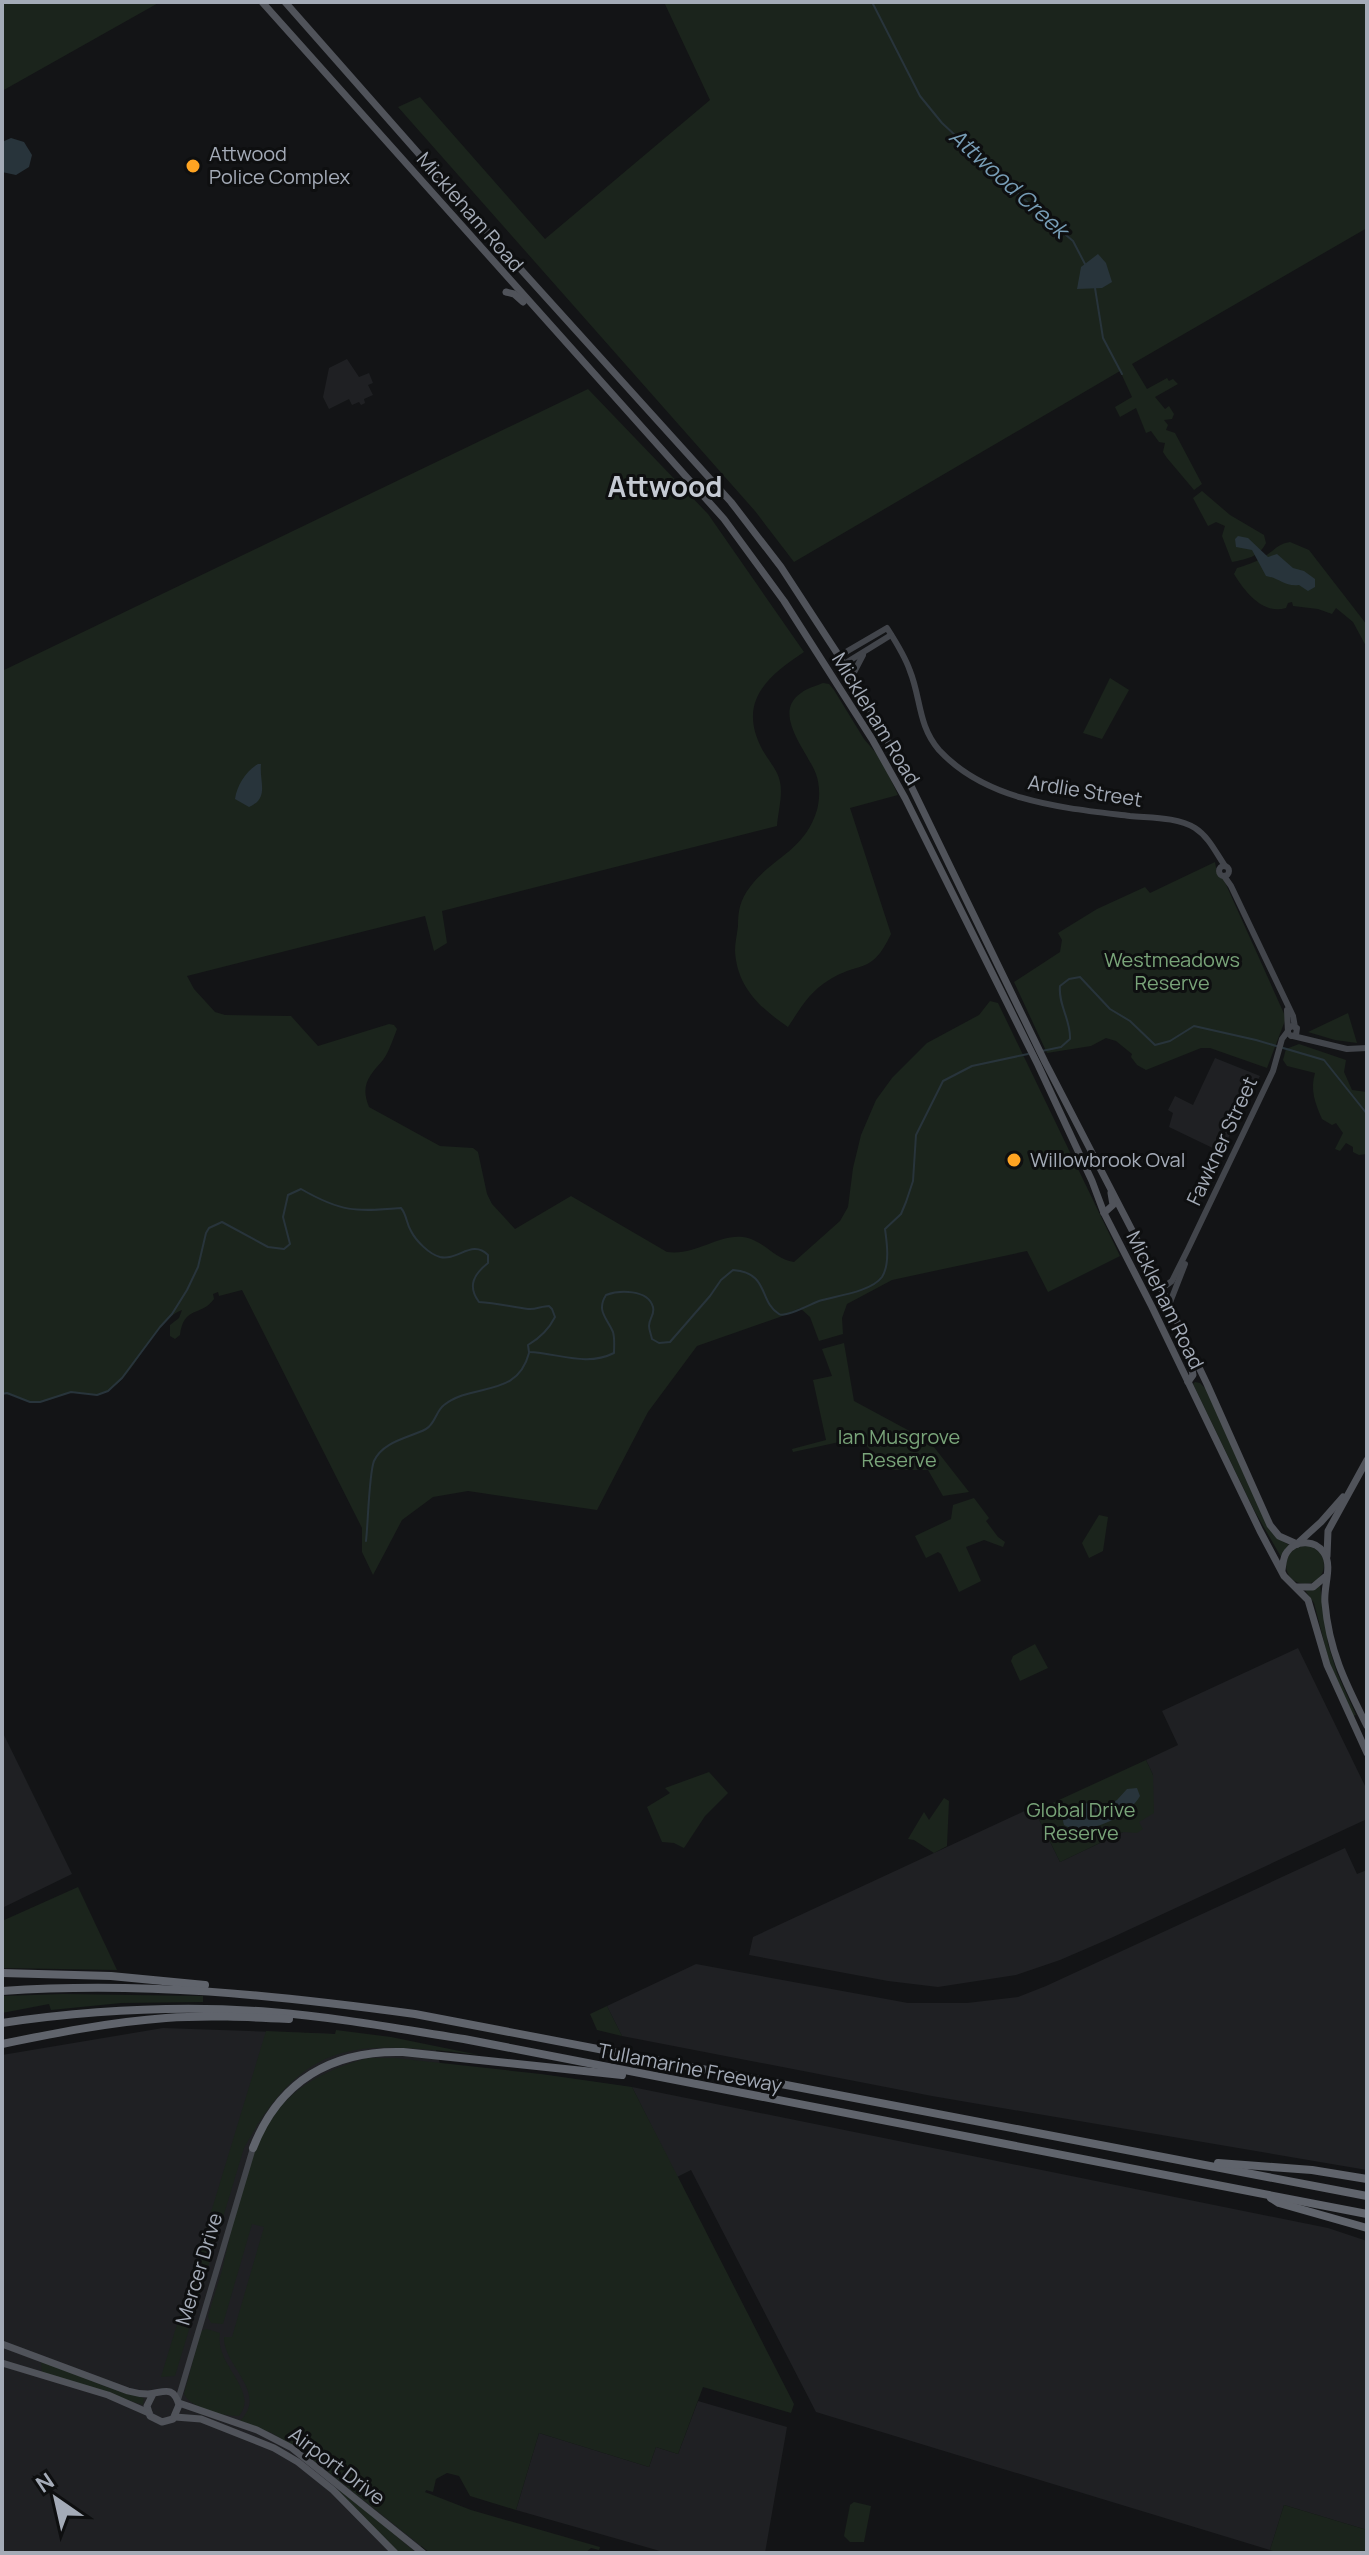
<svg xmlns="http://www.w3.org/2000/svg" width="1369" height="2555" viewBox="0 0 1369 2555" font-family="Manrope,sans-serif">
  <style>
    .built { fill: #1f2023 }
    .green { fill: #1b241c }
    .water { fill: #28343b }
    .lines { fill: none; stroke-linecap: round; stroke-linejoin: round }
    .stream { stroke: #28343b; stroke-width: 2 }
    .secondary { stroke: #42454b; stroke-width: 6 }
    .primary { stroke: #50535a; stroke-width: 7 }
    .highway { stroke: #60646c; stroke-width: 8 }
    .poi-dot { fill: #ffa422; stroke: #0e0f10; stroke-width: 3 }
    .labels { text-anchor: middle; stroke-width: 6; stroke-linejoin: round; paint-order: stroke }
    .poi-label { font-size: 20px; fill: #a4abb7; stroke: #0e0f10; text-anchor: start }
    .street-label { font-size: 20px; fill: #a4abb7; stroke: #0e0f10 }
    .park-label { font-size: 20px; fill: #79a479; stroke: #0e0f10 }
    .water-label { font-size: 22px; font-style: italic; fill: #779db6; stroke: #0e0f10 }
    .district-label { font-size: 28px; font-weight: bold; fill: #c5cad3; stroke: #0e0f10 }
  </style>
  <rect width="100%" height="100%" fill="#131416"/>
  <!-- built -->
  <g class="built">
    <polygon points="347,359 359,377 369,373 373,383 368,385 373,395 364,399 365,403 361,405 359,402 352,405 349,399 329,409 323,397 329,368"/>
    <polygon points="1215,1058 1260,1076 1221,1152 1169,1127 1173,1113 1168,1110 1175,1096 1193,1105"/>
    <polygon points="1298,1648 1367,1790 1367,1819 1111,1938 1060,1960 1016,1975 938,1987 888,1981 749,1955 753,1937 1033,1807 1060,1862 1123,1832 1131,1831 1138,1822 1153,1775 1146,1760 1178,1745 1162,1711"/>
    <polygon points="2,1731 72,1874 2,1908"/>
    <polygon points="1345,1848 1357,1874 1367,1870 1367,2170 932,2096 622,2036 607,2006 696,1964 908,2003 967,2003 1018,1997 1046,1986"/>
    <polygon points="163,2028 336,2034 436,2050 442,2071 435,2458 423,2499 444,2505 417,2553 2,2553 2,2055"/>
    <polygon points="632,2087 1328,2228 1367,2241 1367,2530 1284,2505 1270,2550 816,2412 691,2170 677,2177"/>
    <polygon points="698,2401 787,2427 765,2553 667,2553 516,2510 539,2433 649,2467 656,2447 678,2454"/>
  </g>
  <!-- green -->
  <g class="green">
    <polygon points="4,2 160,2 2,91 2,4"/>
    <polygon points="664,2 1367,2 1367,176 1365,178 1367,184 1367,228 1132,364 1147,389 1167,378 1169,381 1173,379 1178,384 1155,397 1165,409 1169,406 1174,414 1172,419 1164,420 1168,425 1166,430 1175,433 1202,484 1194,490 1167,458 1163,452 1165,443 1159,442 1151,431 1146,433 1136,408 1120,417 1115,407 1132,397 1120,371 794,562 755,511 398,107 420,97 545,239 710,100"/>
    <path d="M 588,389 L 708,514 L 804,652 C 768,676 737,701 762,749 C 767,759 778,770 780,782 C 783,795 778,812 777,826 L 442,911 L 447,943 L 434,951 L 425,916 L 187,976 L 194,989 L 215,1012 L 225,1015 L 291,1016 L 318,1046 L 389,1024 L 394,1025 L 397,1029 C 393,1039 389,1052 383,1060 C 369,1076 360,1085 369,1107 L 440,1146 L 473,1148 L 478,1152 L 487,1194 L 492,1204 L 515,1229 L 571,1196 L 667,1252 C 696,1256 717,1234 743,1237 C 764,1240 774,1259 794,1262 L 840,1221 L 848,1207 L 853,1168 L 861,1135 L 876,1100 L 892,1078 L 927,1043 L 979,1015 L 990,1001 L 998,1003 L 1120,1256 L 1048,1292 L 1027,1251 L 892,1280 L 847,1304 L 842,1318 L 843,1334 L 819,1341 L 810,1317 L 800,1308 L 780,1317 L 697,1346 L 648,1412 L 597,1510 L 468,1491 L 433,1497 L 402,1520 L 373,1575 L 362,1552 L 362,1528 L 242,1290 L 219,1296 L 218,1292 L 213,1294 L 214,1299 C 201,1317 184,1305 180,1335 L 175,1339 L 170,1336 L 170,1325 L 179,1318 L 182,1310 C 150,1321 133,1387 99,1394 C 90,1396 79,1390 68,1393 C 56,1396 45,1404 32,1402 C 22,1400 13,1394 2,1394 L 2,671 Z"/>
    <path d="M 1202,491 L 1230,515 L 1264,535 L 1266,543 C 1259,557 1247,559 1232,562 L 1222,536 L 1225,526 L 1216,522 L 1208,526 L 1193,498 Z"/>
    <path d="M 1290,542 L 1309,550 L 1367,625 L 1367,648 L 1353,622 L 1336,608 L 1332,614 L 1318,609 L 1293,606 L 1292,602 L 1288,603 L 1286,608 C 1263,615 1245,592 1234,574 L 1237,568 C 1246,565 1254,563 1262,558 C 1273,552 1277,544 1290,542 Z"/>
    <polygon points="1110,678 1129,690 1102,739 1083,733"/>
    <path d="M 823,683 L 829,684 L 834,690 L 864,739 L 881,759 L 898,795 L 850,808 L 891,934 C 871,976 861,960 829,980 C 810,991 800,1009 788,1027 C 760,1008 737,987 735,951 C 735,942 737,935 738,926 C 738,911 740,900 750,887 C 772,857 804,852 817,810 C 820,799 820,785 816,774 C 808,752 771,713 801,693 C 807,688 816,686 823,683 Z"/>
    <polygon points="1215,862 1217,873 1224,880 1286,1018 1267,1068 1210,1048 1201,1048 1146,1070 1137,1065 1131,1057 1132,1054 1116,1041 1106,1038 1091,1046 1047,1053 1014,982 1060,952 1062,940 1058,933 1097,909 1145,887 1150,893"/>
    <polygon points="1348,1013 1357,1043 1335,1040 1308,1032"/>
    <path d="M 1299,1044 L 1346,1060 L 1344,1072 L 1352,1090 L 1367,1092 L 1367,1154 L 1359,1155 L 1353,1152 L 1353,1147 L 1346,1143 L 1340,1151 L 1335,1149 L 1343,1133 L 1336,1123 L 1332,1125 L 1322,1119 C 1315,1103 1310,1090 1315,1073 L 1287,1066 L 1283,1060 L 1286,1049 Z"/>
    <polygon points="844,1343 854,1401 930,1442 969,1492 943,1496 928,1470 892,1470 858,1438 793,1452 792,1449 826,1440 813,1380 832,1376 822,1349"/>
    <polygon points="1195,1382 1200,1383 1206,1389 1268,1527 1277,1538 1289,1545 1281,1557 1254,1510 1193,1384"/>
    <polygon points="974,1498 989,1518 986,1521 998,1537 1005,1542 1003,1547 984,1540 966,1547 981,1581 959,1592 941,1554 938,1552 926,1558 915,1536 951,1519 953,1505"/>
    <polygon points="1099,1515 1108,1517 1103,1551 1089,1558 1082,1543"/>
    <circle cx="1305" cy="1565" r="19"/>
    <polygon points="1320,1585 1328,1644 1337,1673 1356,1715 1353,1716 1329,1661 1314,1603 1305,1590"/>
    <polygon points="1035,1644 1048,1668 1020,1681 1011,1661 1013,1656"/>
    <polygon points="1146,1760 1153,1775 1154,1813 1139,1822 1143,1829 1137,1833 1123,1832 1060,1862 1035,1811"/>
    <polygon points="709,1772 728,1793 705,1816 684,1848 674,1843 662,1842 647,1807 670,1793 665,1788"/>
    <polygon points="944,1798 949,1801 947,1846 934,1853 914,1840 908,1839 924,1812 929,1820"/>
    <polygon points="78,1887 117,1970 2,1968 2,1921"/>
    <polygon points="63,1994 203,1996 203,2002 121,2003 51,2010 49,2004 2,2013 2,1996"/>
    <polygon points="607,2006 622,2036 597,2030 590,2014"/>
    <path d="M 336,2030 L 391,2037 L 479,2055 C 361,2042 307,2033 244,2148 L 175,2376 L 161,2377 L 266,2031 L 335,2034 Z"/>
    <path d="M 368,2058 L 395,2058 L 541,2074 L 632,2087 L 794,2404 L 791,2413 L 703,2387 L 678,2454 L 656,2447 L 649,2467 L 539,2433 L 516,2510 L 470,2496 L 459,2476 L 447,2473 L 436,2479 L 433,2492 L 426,2490 L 425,2492 L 471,2510 L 600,2547 L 599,2550 L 591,2548 L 585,2553 L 430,2553 L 302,2451 L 272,2433 L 240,2421 C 269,2392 223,2366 224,2337 L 232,2337 L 264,2227 L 252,2224 L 223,2324 L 211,2323 L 208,2317 C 212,2301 218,2285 222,2270 C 234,2223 245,2154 275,2114 C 298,2083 331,2068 368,2058 Z"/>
    <path d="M 207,2329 L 220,2333 C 214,2365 260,2390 239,2416 C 224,2416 191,2409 184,2394 L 201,2331 Z"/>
    <polygon points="41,2361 112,2389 144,2398 143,2405 42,2372"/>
    <polygon points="340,2487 416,2553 399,2553 338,2490"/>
    <polygon points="854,2502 871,2506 864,2542 850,2542 844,2536 850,2505"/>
    <polygon points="1284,2505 1367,2530 1367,2553 1279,2553 1270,2550"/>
  </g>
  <!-- water -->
  <g class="water">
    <polygon points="11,138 24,142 32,155 29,167 16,175 2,172 2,142"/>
    <polygon points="1098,254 1106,263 1112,282 1102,288 1077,289 1081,267"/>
    <path d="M 1238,536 L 1248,538 L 1268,557 L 1277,554 L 1293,568 L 1304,571 L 1315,579 L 1315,587 L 1308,591 L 1299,585 C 1285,587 1279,578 1266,576 L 1252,550 L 1236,547 L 1235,539 Z"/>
    <path d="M 258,764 L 261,764 C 259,781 270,798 249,807 L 235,799 C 237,785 246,771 258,764 Z"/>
    <path d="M 1137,1788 L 1140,1796 C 1129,1816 1085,1838 1064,1825 C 1057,1801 1091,1801 1107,1806 L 1117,1800 L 1127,1789 Z"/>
  </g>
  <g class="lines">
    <!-- stream -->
    <g class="stream">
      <polyline points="872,2 920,96 942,123 1025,200 1073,241 1085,264"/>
      <polyline points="1095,288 1103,338 1122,374"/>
      <path d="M 1042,1051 L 1061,1047 L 1070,1039 C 1071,1020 1058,1005 1060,986 L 1069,979 L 1080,977 L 1110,1009 L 1130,1021 L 1155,1045 L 1170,1041 L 1194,1026 L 1256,1040 L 1324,1060 L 1367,1114"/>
      <path d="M 2,1394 L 7,1393 L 30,1402 L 40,1402 L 71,1392 L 97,1395 L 108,1391 L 122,1378 L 160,1327 L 172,1314 L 187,1290 L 198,1267 L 206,1233 L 209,1228 L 222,1222 L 268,1247 L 284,1249 L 290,1244 L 283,1217 L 288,1195 L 301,1189 C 341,1212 355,1212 401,1208 C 407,1215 406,1223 411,1231 C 416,1241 429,1254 440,1257 C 458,1261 472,1239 488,1255 L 488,1263 C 474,1274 467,1286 479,1302 C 496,1303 512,1307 528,1309 C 535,1310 542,1306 549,1306 L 552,1309 L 555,1317 C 549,1329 540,1338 528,1345 L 529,1352 C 558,1353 586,1367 614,1353 C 614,1346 615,1339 613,1332 C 607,1318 596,1311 606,1295 C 619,1290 648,1289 653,1307 C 655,1315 649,1318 649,1326 C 649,1330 651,1334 652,1339 L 659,1343 L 670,1342 L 710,1296 L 721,1280 L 733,1270 C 770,1273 758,1301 779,1314 C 785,1318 811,1304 819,1301 C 835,1296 871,1292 882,1277 C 890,1264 887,1243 885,1229 L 901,1214 L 906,1202 L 913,1181 L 916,1135 L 943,1081 L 972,1066 L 1028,1054"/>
      <path d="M 366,1541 C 368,1525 369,1473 374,1461 C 383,1441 409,1438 426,1429 C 435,1424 436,1411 444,1405 C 473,1382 517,1399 529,1353"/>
    </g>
    <!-- secondary -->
    <g class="secondary">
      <path d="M 839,656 L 887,628 C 896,642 905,656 910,671 C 921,698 918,726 939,750 C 987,802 1064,808 1130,816 C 1151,818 1177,817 1195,828 C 1209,837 1216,853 1225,866"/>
      <polyline points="844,664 891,635"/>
      <polyline points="852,676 863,655"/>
      <circle cx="1224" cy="871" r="5"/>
      <polyline points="1224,876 1231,886 1293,1016 1295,1027"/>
      <polyline points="1287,1010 1288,1033 1291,1036 1296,1035 1297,1028 1292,1026 1289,1028"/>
      <polyline points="1293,1036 1347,1049 1367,1048"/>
      <polyline points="1161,1289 1172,1281 1188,1249 1273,1071 1282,1039 1288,1031"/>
      <polyline points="1169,1305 1185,1264"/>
      <polyline points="178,2400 253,2148"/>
    </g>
    <!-- primary -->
    <g class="primary">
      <polyline points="262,2 724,519 784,601 872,739 905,798 1038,1065 1092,1181 1104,1213 1152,1307 1260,1531 1284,1576 1308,1600 1327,1665 1367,1753"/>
      <polyline points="285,2 515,263 731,502 781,567 839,656 896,755 1045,1062 1149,1263 1207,1384 1270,1525 1279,1536 1297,1544"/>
      <polyline points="506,292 514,294 523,302"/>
      <polyline points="1104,1213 1113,1205 1111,1193"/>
      <polyline points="1188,1382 1193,1375 1190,1357"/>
      <polyline points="1299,1542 1321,1522 1343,1497"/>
      <polyline points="1327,1556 1328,1531 1367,1460"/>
      <path d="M 1282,1570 C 1283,1564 1283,1557 1287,1552 C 1296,1539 1316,1540 1324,1553 C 1333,1566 1323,1588 1325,1603 C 1329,1651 1346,1684 1367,1726"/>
      <polyline points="1297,1587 1313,1587 1325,1577"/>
      <path d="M 2,2344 L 128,2391 C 135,2393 141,2394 148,2394 C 163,2393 173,2384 179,2405 L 173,2419 L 162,2422 L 150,2416 L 147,2406 L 153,2394"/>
      <polyline points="2,2363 108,2395 149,2413"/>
      <polyline points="179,2403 257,2430 292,2448 423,2553"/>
      <polyline points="175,2417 201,2419 274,2448 298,2462 333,2490 395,2553"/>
    </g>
    <!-- highway -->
    <g class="highway">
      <polyline points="2,1973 111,1976 205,1985"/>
      <path d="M 2,1991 C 144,1981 274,1995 415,2014 L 1367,2196"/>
      <path d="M 2,2023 C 91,2010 181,2005 271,2012 C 335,2017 400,2029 464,2039 L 1367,2214"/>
      <path d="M 2,2044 C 56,2033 111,2022 166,2018 C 207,2015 248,2017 289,2019"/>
      <path d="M 253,2148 C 279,2081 332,2050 403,2052 L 622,2075"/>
      <polyline points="1218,2163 1312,2170 1367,2179"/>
      <polyline points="1271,2198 1279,2203 1367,2228"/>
    </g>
  </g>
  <!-- markers -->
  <g class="poi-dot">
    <circle cx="193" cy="166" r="8"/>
    <circle cx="1014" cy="1160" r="8"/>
  </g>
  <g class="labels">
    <!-- poi labels -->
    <g class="poi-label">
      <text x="209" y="161">Attwood<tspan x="209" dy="23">Police Complex</tspan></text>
      <text x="1030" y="1167">Willowbrook Oval</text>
    </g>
    <!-- street labels -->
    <g class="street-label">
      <text transform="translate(470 212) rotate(49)" y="7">Mickleham Road</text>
      <text transform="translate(876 719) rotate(59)" y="7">Mickleham Road</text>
      <text transform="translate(1085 791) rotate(9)" y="7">Ardlie Street</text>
      <text transform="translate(1222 1141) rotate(-65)" y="7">Fawkner Street</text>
      <text transform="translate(1165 1300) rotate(64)" y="7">Mickleham Road</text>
      <text transform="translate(690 2068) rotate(11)" y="7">Tullamarine Freeway</text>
      <text transform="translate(199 2269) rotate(-73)" y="7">Mercer Drive</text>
      <text transform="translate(337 2466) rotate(37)" y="7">Airport Drive</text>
    </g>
    <!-- park labels -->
    <g class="park-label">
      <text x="1172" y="967">Westmeadows<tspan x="1172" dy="23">Reserve</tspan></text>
      <text x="899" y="1444">Ian Musgrove<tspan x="899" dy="23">Reserve</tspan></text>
      <text x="1081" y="1817">Global Drive<tspan x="1081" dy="23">Reserve</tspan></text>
    </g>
    <!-- water labels -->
    <g class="water-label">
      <text transform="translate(1009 183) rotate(42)" y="8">Attwood Creek</text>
    </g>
    <!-- district labels -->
    <g class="district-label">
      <text x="665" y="497">Attwood</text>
    </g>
  </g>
  <!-- border -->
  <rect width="1369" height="2555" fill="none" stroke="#a4abb7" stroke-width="8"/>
  <!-- north arrow -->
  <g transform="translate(56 2499) rotate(326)" stroke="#0e0f10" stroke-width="6" paint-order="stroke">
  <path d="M0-6L14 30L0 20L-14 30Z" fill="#a4abb7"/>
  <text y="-12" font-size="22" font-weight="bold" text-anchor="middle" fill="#a4abb7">N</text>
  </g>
</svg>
